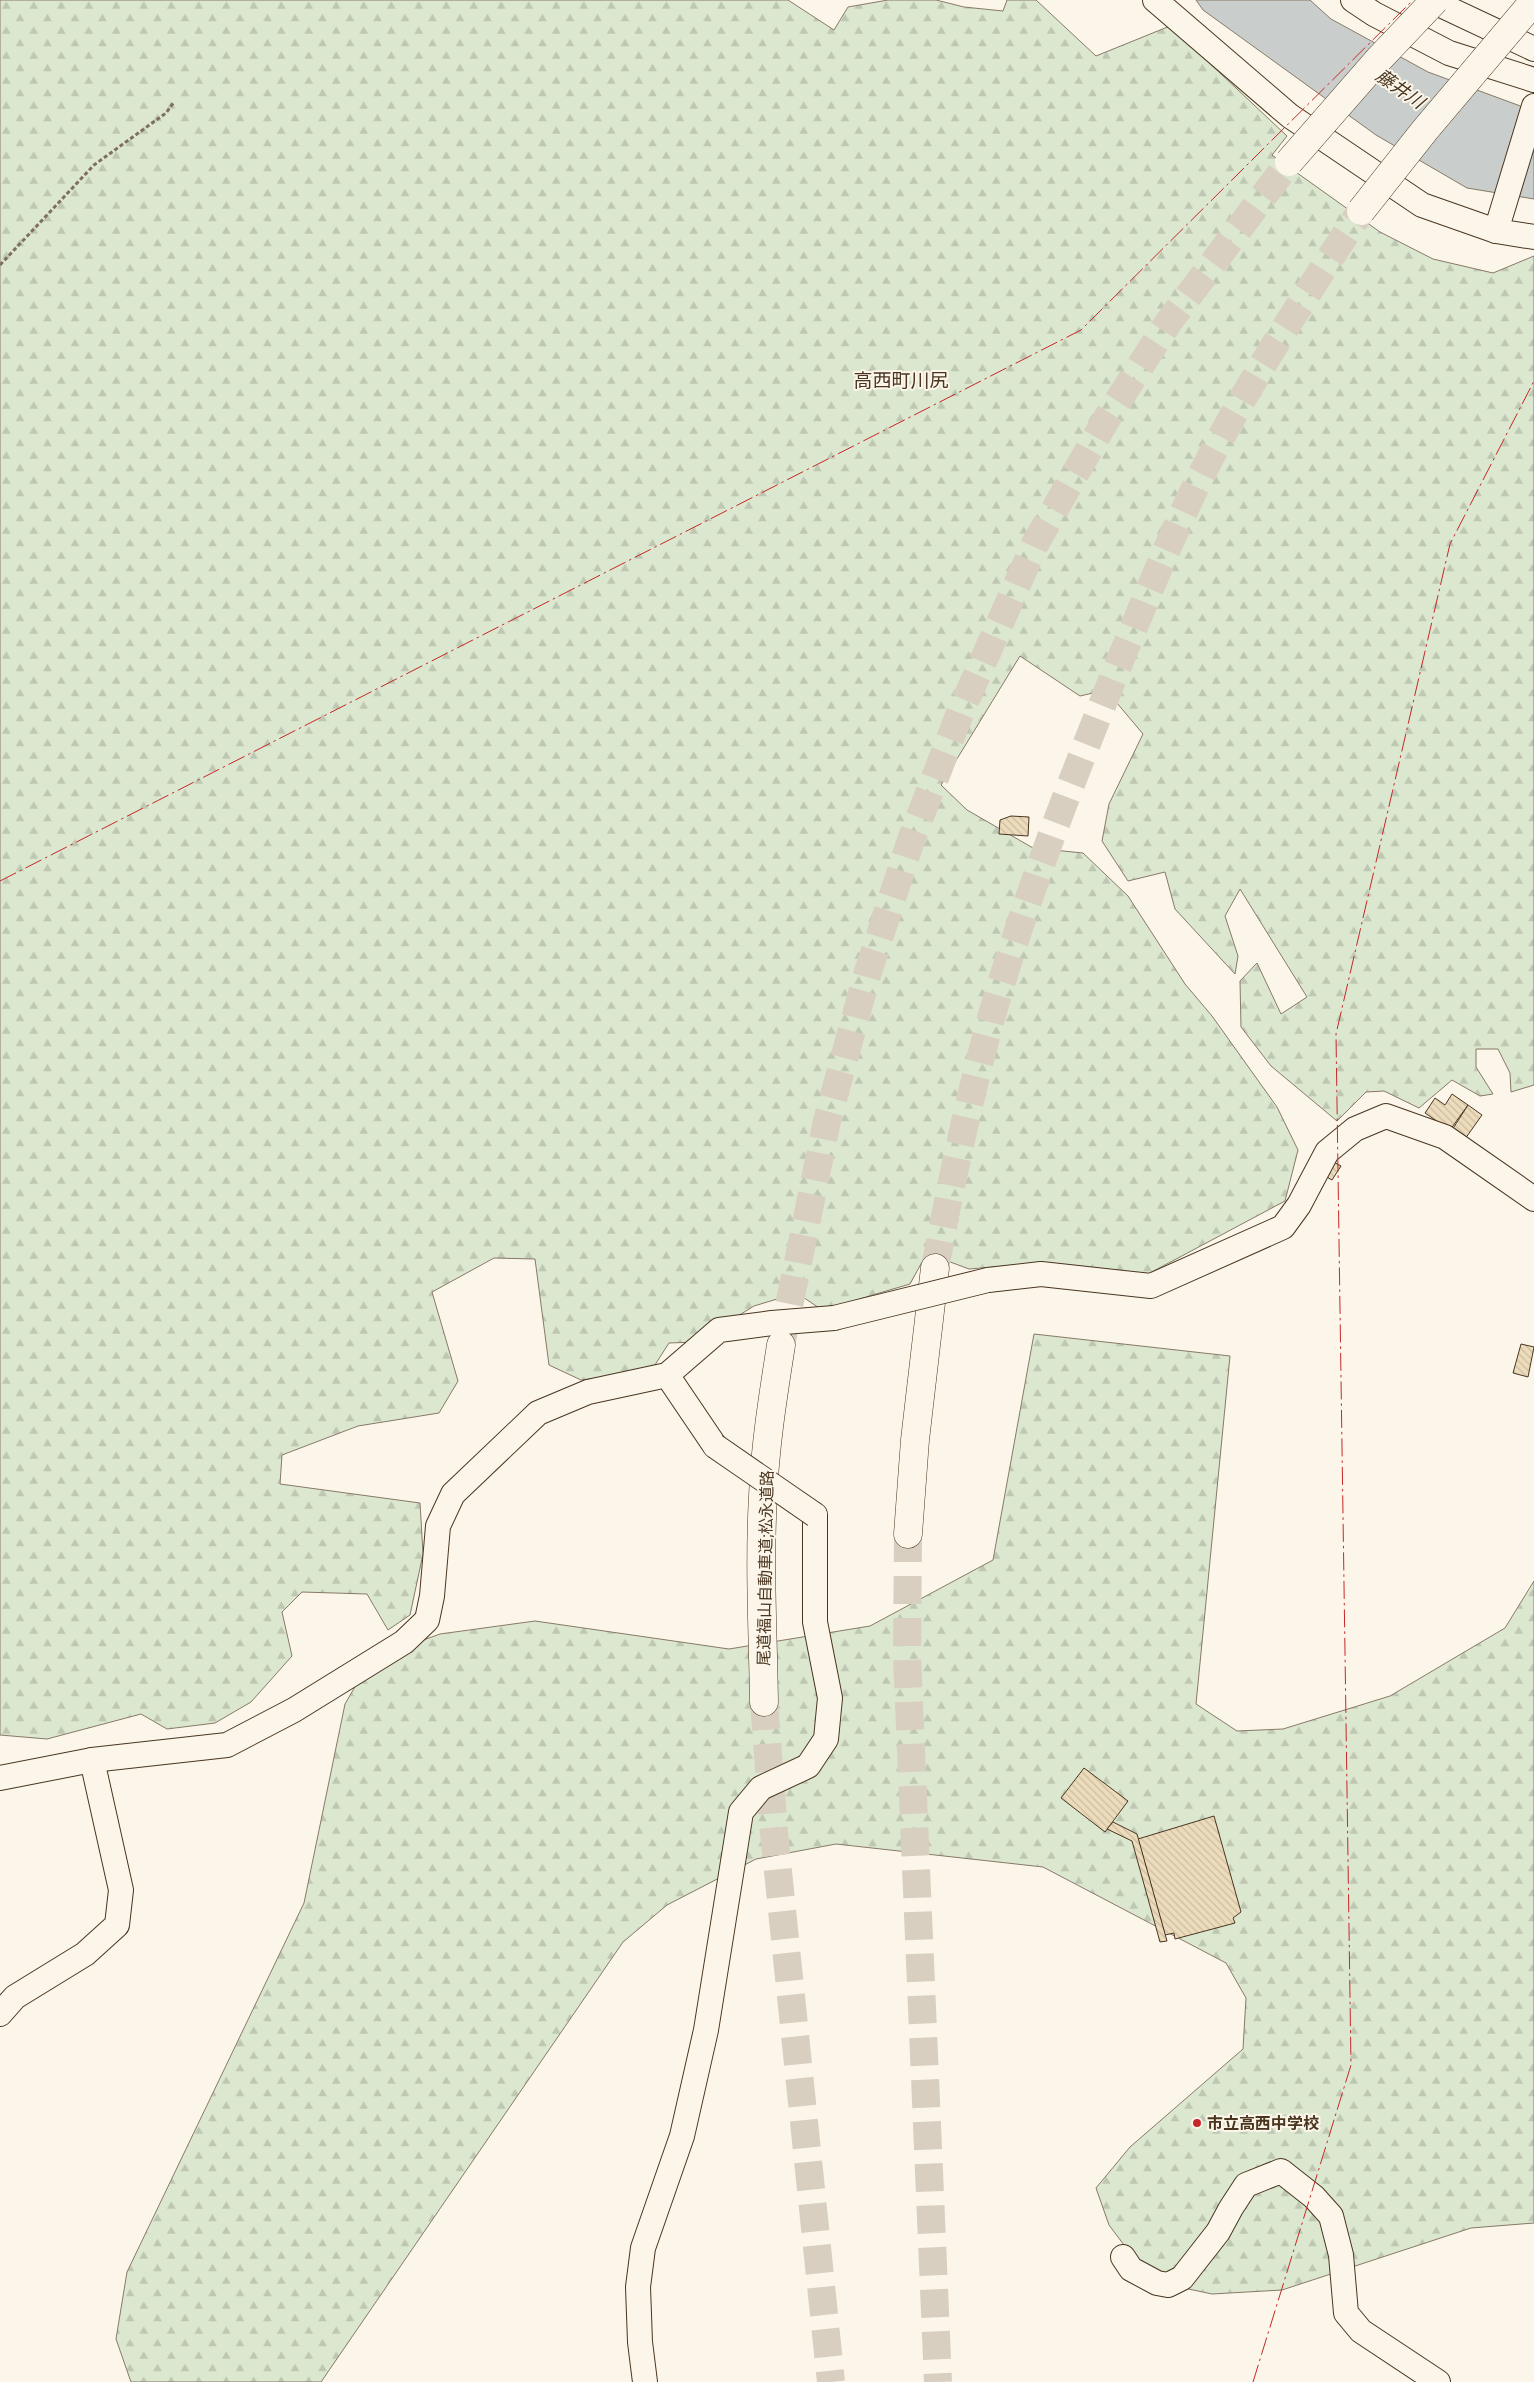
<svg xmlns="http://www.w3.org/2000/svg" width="1534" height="2382" viewBox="0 0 1534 2382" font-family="Ubuntu,'Noto Sans JP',sans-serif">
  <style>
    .forest { fill: url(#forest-firs); stroke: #887966 }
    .water { fill: #c9cecd; stroke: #887966 }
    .building { fill: url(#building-back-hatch); stroke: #4a3520 }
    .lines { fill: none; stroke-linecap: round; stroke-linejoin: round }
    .highway-tunnel { stroke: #d8cfc1; stroke-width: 28; stroke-dasharray: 28 14; stroke-linecap: butt }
    .minor-casing { stroke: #4a3520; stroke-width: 26 }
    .highway-casing { stroke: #4a3520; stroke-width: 29 }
    .path { stroke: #7f6f5c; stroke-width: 3; stroke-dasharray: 4 2.5; stroke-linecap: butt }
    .minor { stroke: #fbf6e9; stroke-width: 24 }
    .highway { stroke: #fbf6e9; stroke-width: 28 }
    .minor-bridge-casing { stroke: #4a3520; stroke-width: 26; stroke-linecap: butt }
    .highway-bridge-casing { stroke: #4a3520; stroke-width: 29; stroke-linecap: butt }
    .minor-bridge { stroke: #fbf6e9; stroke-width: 24 }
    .highway-bridge { stroke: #fbf6e9; stroke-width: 28 }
    .power { stroke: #c62828; stroke-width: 1; stroke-dasharray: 18 4 2.5 4; stroke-linecap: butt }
    .poi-dot { fill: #c62828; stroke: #fbf6e9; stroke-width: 2 }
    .labels { text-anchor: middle; stroke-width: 4; stroke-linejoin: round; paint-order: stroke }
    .street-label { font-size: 16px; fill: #4a3520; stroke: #fbf6e9 }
    .poi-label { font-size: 16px; font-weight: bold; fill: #4a3520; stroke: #fbf6e9; text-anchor: start }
    .water-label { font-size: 18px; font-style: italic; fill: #4a3520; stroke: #fbf6e9 }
    .quarter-label { font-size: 19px; fill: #4a3520; stroke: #fbf6e9 }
  </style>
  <defs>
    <pattern id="forest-firs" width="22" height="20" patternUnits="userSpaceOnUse" patternTransform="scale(1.25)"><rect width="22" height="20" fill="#dce7d0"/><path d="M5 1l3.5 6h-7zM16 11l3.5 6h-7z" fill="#bec7b2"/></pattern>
    <pattern id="building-back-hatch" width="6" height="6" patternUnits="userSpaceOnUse" patternTransform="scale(1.25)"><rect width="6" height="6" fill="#ecdcbc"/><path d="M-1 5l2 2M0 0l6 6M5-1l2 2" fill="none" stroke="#ccbda1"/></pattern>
  </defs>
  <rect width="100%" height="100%" fill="#fbf6e9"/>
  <!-- forest -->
  <g class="forest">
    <polygon points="0,0 788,0 834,30 848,7 888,0 936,0 964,7 1003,11 1007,0 1036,0 1096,56 1170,26 1287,136 1272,155 1380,232 1433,259 1493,273 1534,256 1534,1085 1511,1092 1510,1073 1498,1049 1476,1049 1476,1067 1493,1094 1480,1096 1452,1080 1419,1108 1384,1091 1366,1092 1337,1121 1271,1066 1241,1027 1240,981 1257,963 1281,1014 1307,997 1240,889 1225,916 1238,956 1235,974 1175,909 1165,872 1128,881 1102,841 1109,804 1143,734 1106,690 1080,696 1020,656 941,785 967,810 1033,848 1083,853 1128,896 1185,984 1212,1016 1277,1107 1298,1150 1285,1201 1148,1274 1042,1263 969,1269 945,1260 922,1262 910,1284 822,1310 797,1293 754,1306 696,1342 669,1343 651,1371 581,1380 549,1365 535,1259 494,1258 432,1292 458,1381 439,1413 358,1426 282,1455 280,1484 420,1503 423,1554 410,1615 388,1630 367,1594 302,1592 282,1612 292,1656 251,1702 215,1723 167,1729 141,1714 47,1739 0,1735"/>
    <polygon points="1034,1334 1230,1356 1196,1704 1237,1731 1283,1729 1390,1696 1505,1628 1534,1581 1534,2223 1471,2228 1282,2290 1212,2294 1151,2281 1109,2225 1096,2188 1130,2147 1243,2049 1246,1998 1226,1963 1043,1867 836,1844 756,1859 667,1905 623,1942 321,2382 131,2382 116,2339 127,2272 304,1903 345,1704 371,1659 440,1634 535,1621 729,1649 870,1626 993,1560"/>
  </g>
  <!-- water -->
  <polygon class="water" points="1196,0 1310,0 1331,19 1428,72 1534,111 1534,199 1467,188 1376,135 1203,10"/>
  <!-- building -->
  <g class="building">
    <polygon points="1011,816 1029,817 1028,836 999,834 1000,820"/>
    <polygon points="1452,1094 1468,1105 1450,1130 1425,1113 1435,1098 1445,1105"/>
    <polygon points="1468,1105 1482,1115 1465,1139 1452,1130"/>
    <polygon points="1334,1162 1341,1166 1332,1180 1325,1176"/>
    <polygon points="1521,1344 1534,1347 1528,1377 1513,1373"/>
    <polygon points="1084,1768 1128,1801 1105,1832 1061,1798"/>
    <polygon points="1214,1816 1241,1912 1233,1918 1235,1923 1175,1939 1174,1933 1165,1935 1138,1839"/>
    <polygon points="1113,1822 1137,1834 1167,1941 1160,1942 1132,1841 1107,1829"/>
  </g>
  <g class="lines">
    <!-- highway-tunnel -->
    <g class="highway-tunnel">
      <path d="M 935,1268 C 951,1183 969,1098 992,1015 C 1025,899 1070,785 1115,673 C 1144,603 1173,530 1208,462 C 1253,375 1307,293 1361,211"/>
      <polyline points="781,1345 827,1121 867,975 911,840 960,713 1035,544 1107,418 1168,323 1289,162"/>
      <polyline points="908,1534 907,1657 938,2382"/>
      <polyline points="764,1702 774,1833 831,2382"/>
    </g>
    <!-- minor casing -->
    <g class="minor-casing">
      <g id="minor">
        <polyline points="1155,0 1290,116 1422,205 1496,231 1534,237"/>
        <polyline points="1353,0 1374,14 1449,53 1534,80"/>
        <polyline points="1430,0 1534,49"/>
        <polyline points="1496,231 1534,106"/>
        <polyline points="988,1280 1041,1274 1151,1286 1283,1227 1299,1205 1327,1152 1355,1129 1386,1116 1445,1137 1534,1199"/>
        <polyline points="667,1375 715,1446"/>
        <polyline points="0,1778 92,1760 227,1745 294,1710 404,1642 427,1620 432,1596 438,1526 453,1494 538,1413 588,1392 667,1375 719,1330 772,1323 834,1318"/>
        <polyline points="0,2014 15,1997 85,1954 117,1925 121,1890 92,1760"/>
        <polyline points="1123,2257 1131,2269 1157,2283 1168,2285 1182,2278 1218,2232 1231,2208 1246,2185 1281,2171 1314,2197 1331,2216 1341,2255 1346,2313 1361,2331 1438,2382"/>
        <polyline points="645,2382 640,2342 638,2287 643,2248 682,2136 706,2030 741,1812 761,1788 808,1766 826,1739 830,1698 815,1622 815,1515"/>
      </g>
    </g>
    <!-- highway casing -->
    <g class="highway-casing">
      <g id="highway">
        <polyline points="908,1534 915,1440 935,1268"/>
        <path d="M 764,1702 C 763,1634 759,1565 763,1496 C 765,1446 773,1396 781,1345"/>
      </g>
    </g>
    <!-- path -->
    <polyline class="path" points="0,265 94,165 166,113 174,102"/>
    <!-- minor -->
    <use href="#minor" class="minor"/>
    <!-- highway -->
    <use href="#highway" class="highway"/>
    <!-- minor-bridge casing -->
    <g class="minor-bridge-casing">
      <g id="minor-bridge">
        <polyline points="834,1318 988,1280"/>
        <polyline points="715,1446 815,1515"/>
      </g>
    </g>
    <!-- highway-bridge casing -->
    <g class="highway-bridge-casing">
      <g id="highway-bridge">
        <polyline points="1289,162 1379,59 1435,0"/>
        <polyline points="1361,211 1425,130 1534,1"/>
      </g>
    </g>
    <!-- minor-bridge -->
    <use href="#minor-bridge" class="minor-bridge"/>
    <!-- highway-bridge -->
    <use href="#highway-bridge" class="highway-bridge"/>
    <!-- power -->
    <g class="power">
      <polyline points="0,881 1081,330 1413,0"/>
      <polyline points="1253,2382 1351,2065 1336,1034 1450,544 1534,381"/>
    </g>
  </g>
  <!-- markers -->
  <circle class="poi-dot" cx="1197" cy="2123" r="5"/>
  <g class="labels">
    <!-- street labels -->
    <g class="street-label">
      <text transform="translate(765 1568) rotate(-89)" y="6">尾道福山自動車道;松永道路</text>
    </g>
    <!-- poi labels -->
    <g class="poi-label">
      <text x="1207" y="2129">市立高西中学校</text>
    </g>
    <!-- water labels -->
    <g class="water-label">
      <text transform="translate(1400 89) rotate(35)" y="6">藤井川</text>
    </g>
    <!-- quarter labels -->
    <g class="quarter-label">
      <text x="901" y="387">高西町川尻</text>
    </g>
  </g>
</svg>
